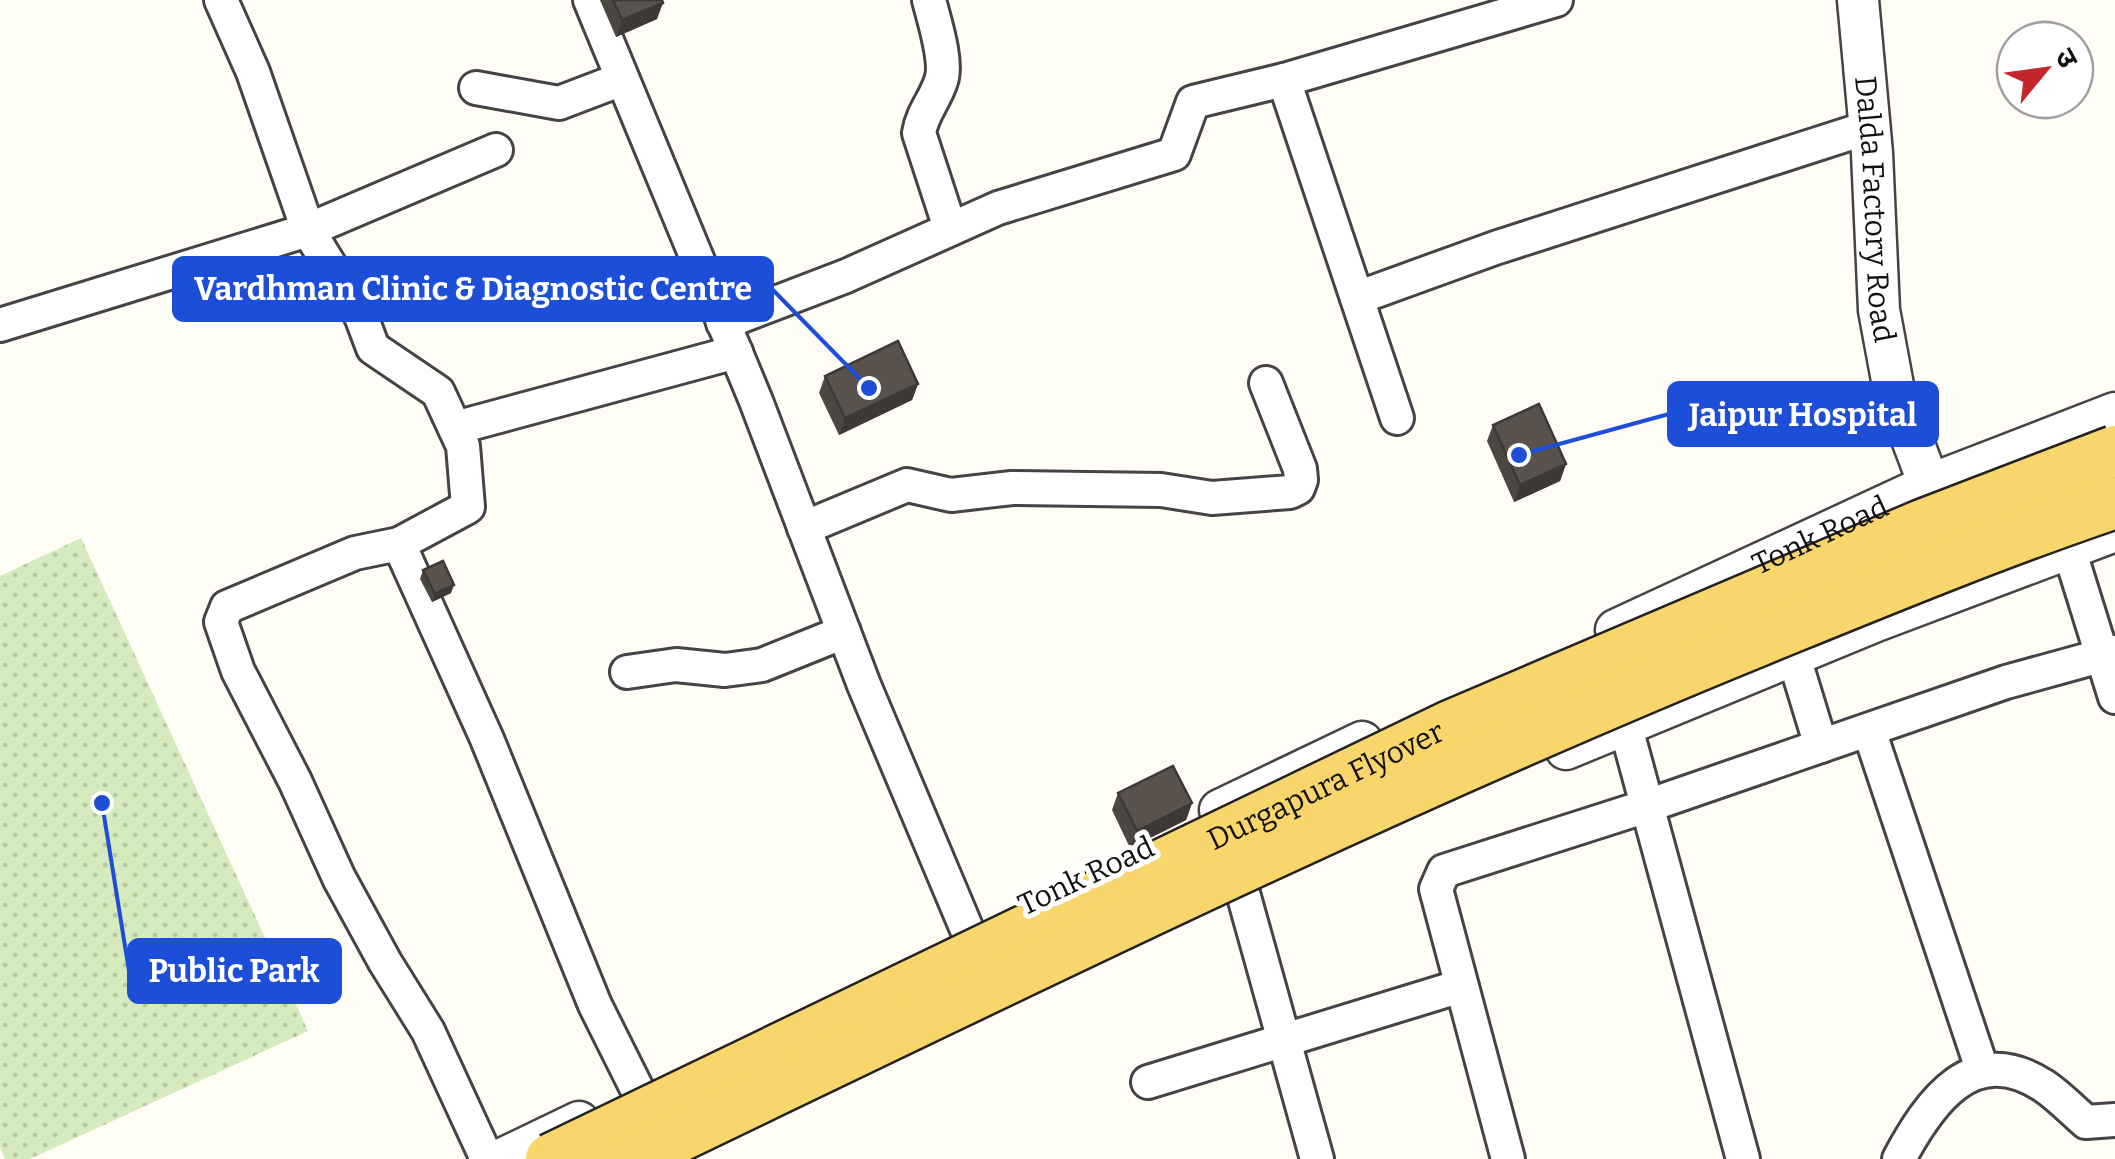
<svg xmlns="http://www.w3.org/2000/svg" width="2115" height="1159" viewBox="0 0 2115 1159" font-family="Bitter,'Noto Sans Devanagari',serif">
  <style>
    .park { fill: url(#park-dots) }
    .lines { fill: none; stroke-linecap: round; stroke-linejoin: round }
    .minor-casing { stroke: #444; stroke-width: 38 }
    .tertiary-casing { stroke: #444; stroke-width: 45 }
    .minor { stroke: #fff; stroke-width: 32 }
    .tertiary { stroke: #fff; stroke-width: 40 }
    .primary-bridge-casing { stroke: #222; stroke-width: 55; stroke-linecap: butt }
    .primary-bridge { stroke: #f9d66b; stroke-width: 50 }
    .wall { fill: #4d4742 }
    .shaded-wall { fill: #3f3936 }
    .building { fill: #5a524d; stroke: #3f3936; stroke-width: 2.5 }
    .labels { text-anchor: middle; stroke-width: 10; stroke-linejoin: round; paint-order: stroke }
    .street-label { font-size: 30px; fill: #111; stroke: #fff }
    .leader { fill: none; stroke: #1d4ed8; stroke-width: 4 }
    .callout-dot { fill: #1d4ed8; stroke: #fff; stroke-width: 4 }
    .callout { fill: #1d4ed8; stroke: #1d4ed8; stroke-width: 4 }
    .callout-label { font-size: 32px; text-anchor: middle; font-weight: bold; fill: #fff }
  </style>
  <defs>
    <pattern id="park-dots" width="8" height="8" patternUnits="userSpaceOnUse" patternTransform="scale(2.5)"><rect width="8" height="8" fill="#d5ebbd"/><path d="M2 2h.1M6 6h.1" fill="none" stroke="#b6c8a1" stroke-width="1.8" stroke-linecap="round"/></pattern>
  </defs>
  <rect width="100%" height="100%" fill="#fffdf5"/>
  <!-- park -->
  <polygon class="park" points="81,538 308,1031 30,1159 5,1159 0,1148 0,576"/>
  <g class="lines">
    <!-- minor casing -->
    <g class="minor-casing">
      <g id="minor">
        <polyline points="221,0 253,72 308,230 361,316 373,348 438,392 463,446 468,507 399,544 487,739 595,1005 639,1093"/>
        <polyline points="590,0 756,401 864,685 968,932"/>
        <path d="M 929,0 C 934,20 948,62 941,81 C 935,100 922,113 919,133 L 950,228"/>
        <polyline points="1284,80 1397,418"/>
        <polyline points="476,88 559,103 622,79"/>
        <polyline points="1357,298 1495,248 1870,127"/>
        <polyline points="723,323 846,276 998,208 1174,154 1193,102 1284,80 1556,0"/>
        <polyline points="0,325 308,230 496,150"/>
        <polyline points="455,428 736,352"/>
        <polyline points="804,528 907,485 951,495 1012,488 1161,490 1212,498 1290,492 1298,488 1301,480 1300,469 1266,383"/>
        <polyline points="399,544 355,553 227,607 221,622 238,671 295,781 339,878 385,962 428,1031 487,1159"/>
        <polyline points="2068,546 2115,697"/>
        <polyline points="1793,654 1821,746"/>
        <polyline points="627,672 676,665 725,670 762,665 844,632"/>
        <polyline points="1625,724 1743,1159"/>
        <polyline points="1869,730 1982,1069"/>
        <polyline points="1241,886 1317,1159"/>
        <polyline points="1148,1082 1461,986"/>
        <polyline points="1508,1159 1436,889 1444,871 1647,806 2006,682 2115,652"/>
        <path d="M 1899,1159 C 1930,1101 1973,1040 2044,1086 C 2059,1096 2072,1110 2086,1122 L 2115,1120"/>
      </g>
    </g>
    <!-- tertiary casing -->
    <g class="tertiary-casing">
      <g id="tertiary">
        <path id="s1" d="M 1858,0 L 1872,153 L 1879,310 L 1894,391 L 1939,511"/>
        <path id="s2" d="M 1616,630 L 1929,485 L 2115,413"/>
        <polyline points="1566,749 1876,621 2115,531"/>
        <polyline points="1220,810 1362,742"/>
        <polyline points="502,1159 579,1122"/>
      </g>
    </g>
    <!-- minor -->
    <use href="#minor" class="minor"/>
    <!-- tertiary -->
    <use href="#tertiary" class="tertiary"/>
    <!-- primary-bridge casing -->
    <g class="primary-bridge-casing">
      <g id="primary-bridge">
        <path id="s3" d="M 551,1159 L 1450,726 L 1922,525 L 2115,451"/>
        <path d="M 632,1159 C 1005,980 1375,797 1758,641 C 1876,593 1994,544 2115,503"/>
      </g>
    </g>
    <!-- primary-bridge -->
    <use href="#primary-bridge" class="primary-bridge"/>
  </g>
  <!-- wall -->
  <g class="wall">
    <polygon points="600,0 662,0 657,19 616,37"/>
    <polygon points="825,376 918,384 912,400 839,435 819,393"/>
    <polygon points="1493,425 1566,464 1560,481 1514,502 1487,441"/>
    <polygon points="423,570 451,593 432,602 420,579"/>
    <polygon points="1118,793 1192,803 1186,820 1130,848 1112,810"/>
  </g>
  <!-- shaded-wall -->
  <g class="shaded-wall">
    <polygon points="663,3 657,19 616,37 622,20"/>
    <polygon points="918,384 912,400 839,435 845,418"/>
    <polygon points="1566,464 1560,481 1514,502 1520,485"/>
    <polygon points="454,585 451,593 432,602 435,594"/>
    <polygon points="1192,803 1186,820 1130,848 1137,831"/>
  </g>
  <!-- building -->
  <g class="building">
    <polygon points="613,0 662,0 663,3 622,20"/>
    <polygon points="898,341 918,384 845,418 825,376"/>
    <polygon points="1539,404 1566,464 1520,485 1493,425"/>
    <polygon points="443,561 454,585 435,594 423,570"/>
    <polygon points="1173,766 1192,803 1137,831 1118,793"/>
  </g>
  <g class="labels">
    <!-- street labels -->
    <g class="street-label">
      <text dy="10" stroke="none"><textPath href="#s1" startOffset="210">Dalda Factory Road</textPath></text>
      <text dy="10" stroke="none"><textPath href="#s2" startOffset="225">Tonk Road</textPath></text>
      <text dy="10" stroke="none"><textPath href="#s3" startOffset="860">Durgapura Flyover</textPath></text>
      <text transform="translate(1086 876) rotate(-25)" y="10">Tonk Road</text>
    </g>
  </g>
  <!-- callouts -->
  <path class="leader" d="M869 388L772 289M1519 455L1669 414M102 803L129 971"/>
  <g class="callout-dot">
    <circle cx="869" cy="388" r="10"/>
    <circle cx="1519" cy="455" r="10"/>
    <circle cx="102" cy="803" r="10"/>
  </g>
  <g class="callout">
    <rect x="174" y="258" width="598" height="62" rx="10"/>
    <rect x="1669" y="383" width="268" height="62" rx="10"/>
    <rect x="129" y="940" width="211" height="62" rx="10"/>
  </g>
  <g class="callout-label">
    <text x="473" y="300">Vardhman Clinic &amp; Diagnostic Centre</text>
    <text x="1803" y="426">Jaipur Hospital</text>
    <text x="234" y="982">Public Park</text>
  </g>
  <!-- north arrow -->
  <g transform="translate(2045 70) rotate(61)"><circle r="48" fill="#ffffff" stroke="#a0a0a0" stroke-width="2.5"/>
  <path d="M0-8L18 38L0 25L-18 38Z" fill="#c4262e"/>
  <text y="-15" font-size="28" font-weight="bold" text-anchor="middle" fill="#111111">उ</text>
  </g>
</svg>
